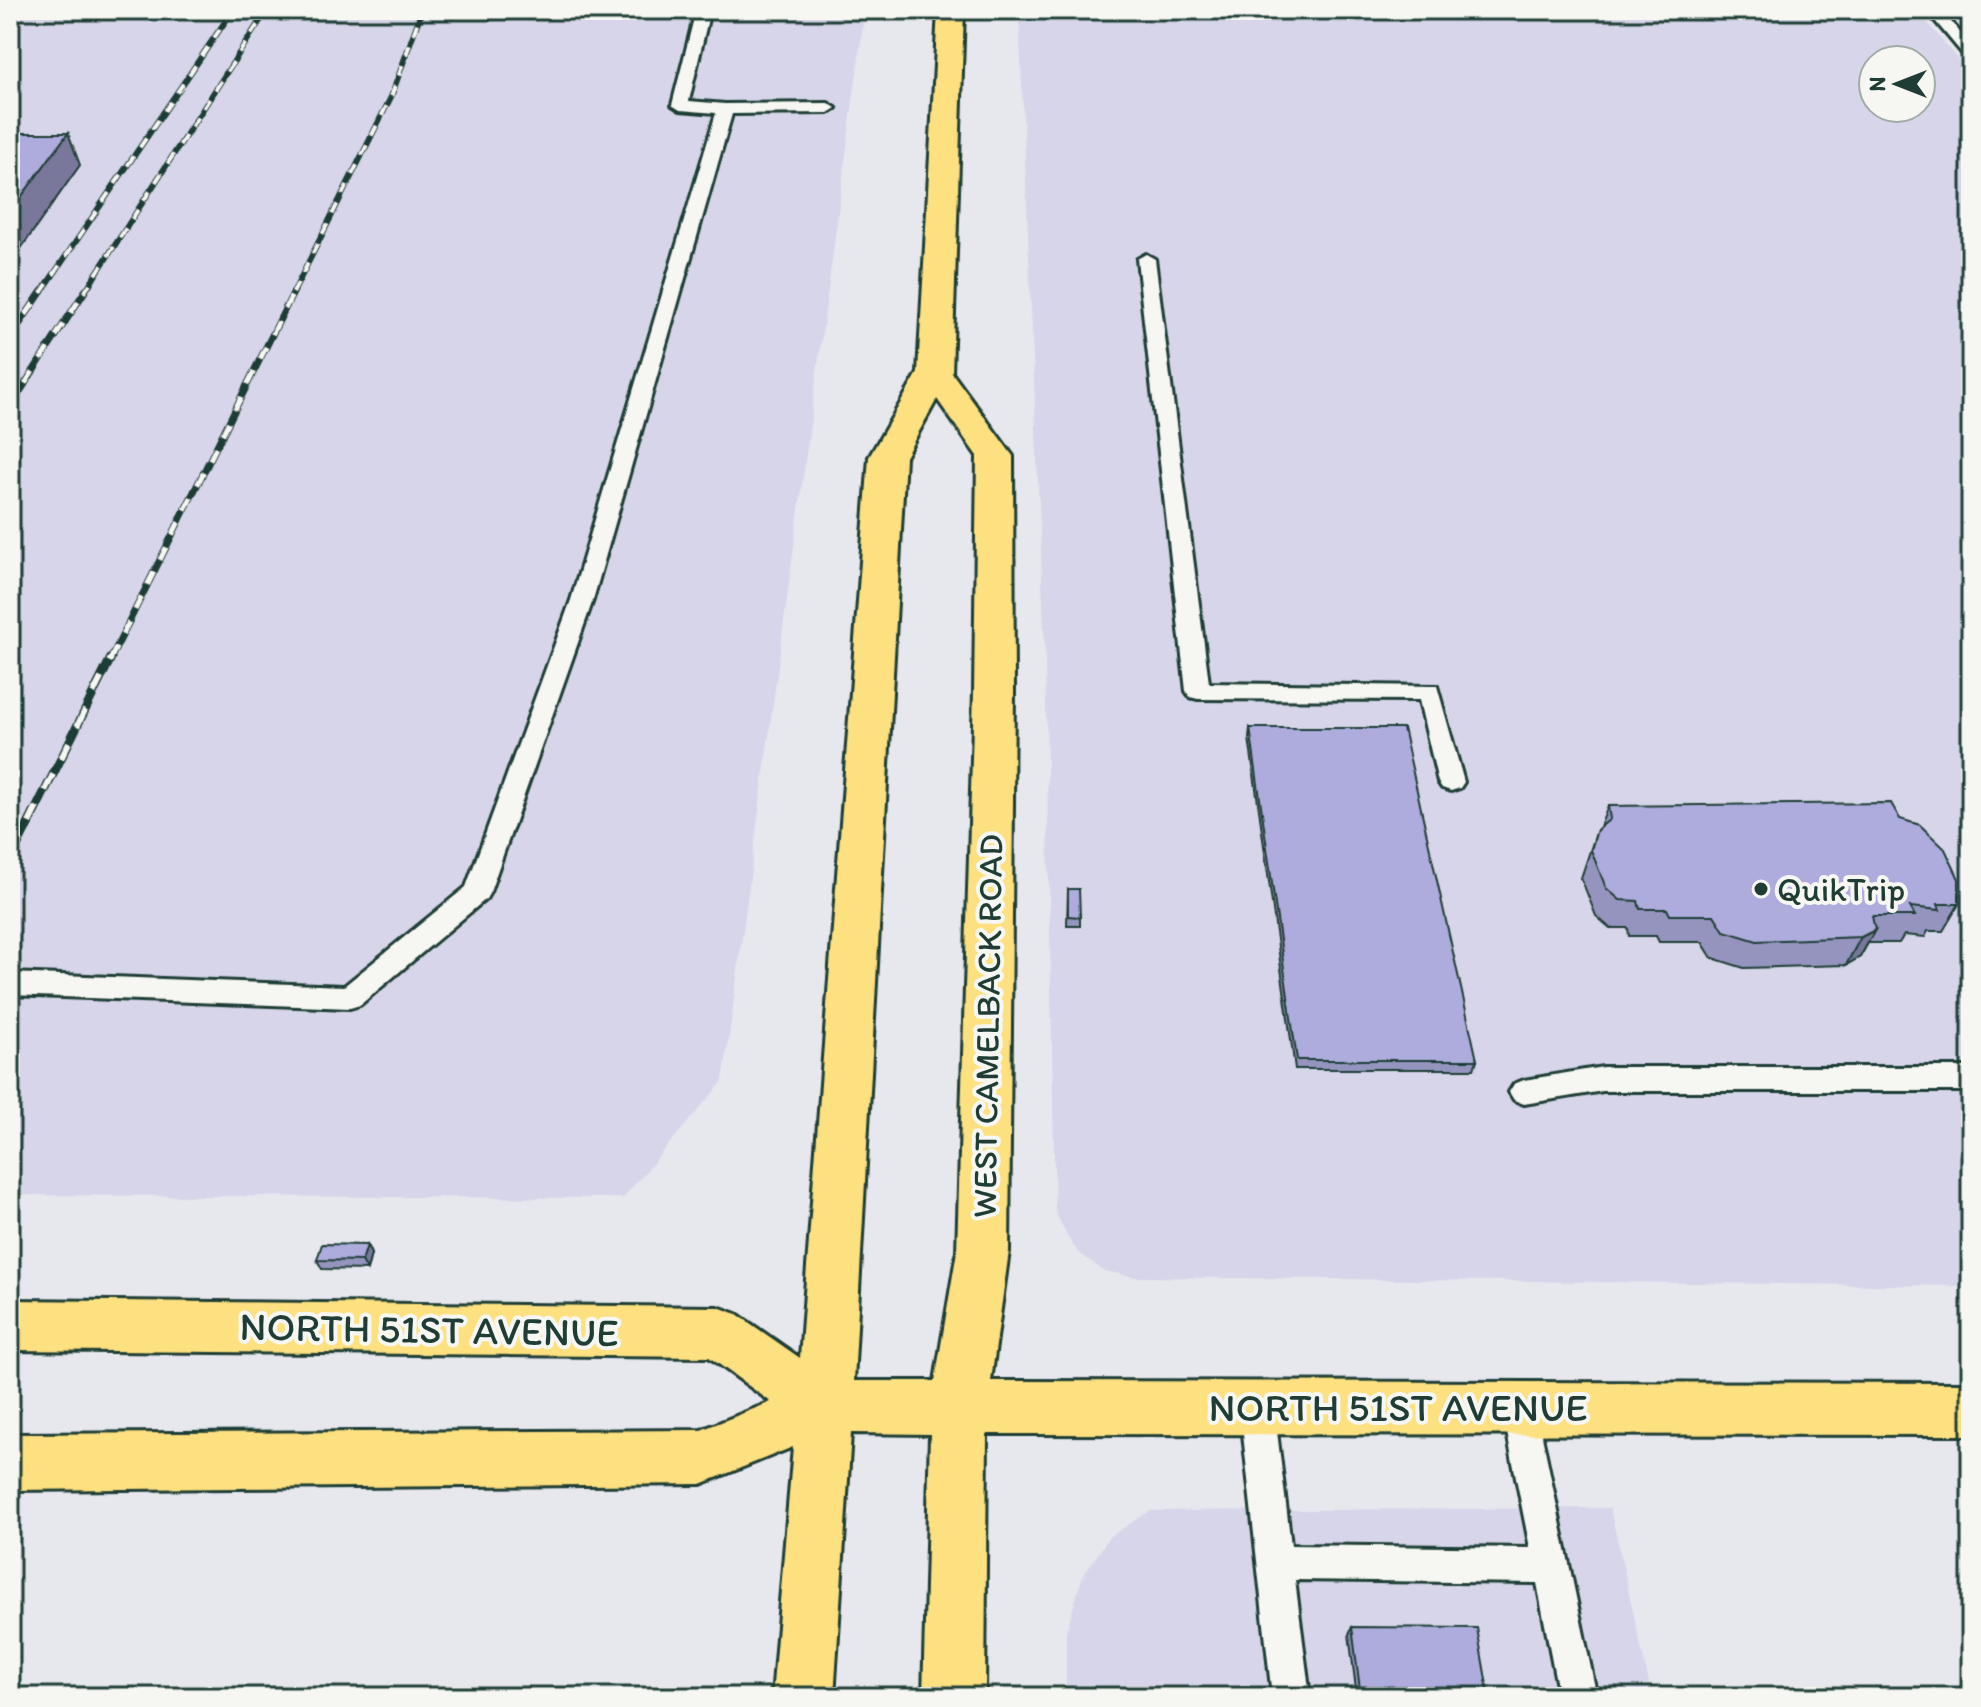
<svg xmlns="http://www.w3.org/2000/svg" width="1981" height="1707" viewBox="0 0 1981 1707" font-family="Itim,sans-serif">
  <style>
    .built { fill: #d6d5e9; fill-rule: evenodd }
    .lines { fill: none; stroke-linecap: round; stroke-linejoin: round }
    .service-casing { stroke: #1f3d34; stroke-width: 6 }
    .primary-casing { stroke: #1f3d34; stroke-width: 6 }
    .service { fill: #f6f6f2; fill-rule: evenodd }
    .primary { fill: #fde080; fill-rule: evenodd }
    .rail-far2-casing { stroke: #1f3d34; stroke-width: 6 }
    .rail-far1-casing { stroke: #1f3d34; stroke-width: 7 }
    .rail-casing { stroke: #1f3d34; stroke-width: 9 }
    .rail-far2 { stroke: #f6f6f2; stroke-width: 4; stroke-dasharray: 11; stroke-linecap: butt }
    .rail-far1 { stroke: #f6f6f2; stroke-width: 5; stroke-dasharray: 14; stroke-linecap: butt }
    .rail { stroke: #f6f6f2; stroke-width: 6; stroke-dasharray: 18; stroke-linecap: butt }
    .wall { fill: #9594be; stroke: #1f3d34; stroke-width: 2 }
    .shaded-wall { fill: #79789b; stroke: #1f3d34; stroke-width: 2 }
    .building { fill: #adacdd; stroke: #1f3d34; stroke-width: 2 }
    .poi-dot { fill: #1f3d34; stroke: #f6f6f2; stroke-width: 3 }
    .labels { text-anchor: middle; stroke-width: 8; stroke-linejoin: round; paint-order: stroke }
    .poi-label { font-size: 34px; fill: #1f3d34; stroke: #f6f6f2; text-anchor: start }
    .street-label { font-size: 34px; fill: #1f3d34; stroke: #f6f6f2 }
    .near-street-label { font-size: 40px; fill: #1f3d34; stroke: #f6f6f2 }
  </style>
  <rect width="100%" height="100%" fill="#e7e7ee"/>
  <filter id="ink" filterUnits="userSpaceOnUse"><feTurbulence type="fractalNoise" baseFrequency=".0125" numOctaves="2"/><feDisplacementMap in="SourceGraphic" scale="16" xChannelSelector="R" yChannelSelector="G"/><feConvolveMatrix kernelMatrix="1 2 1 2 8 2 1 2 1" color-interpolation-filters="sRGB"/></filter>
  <g filter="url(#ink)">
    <!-- built -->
    <g class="built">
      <polygon points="10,10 865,10 723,1081 623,1198 10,1195"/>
      <path d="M 1019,10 L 1917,10 L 1971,76 L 1971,1286 L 1136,1277 L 1104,1271 L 1079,1253 L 1068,1238 L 1055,1211 L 1045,654 ZM 1873,60 L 1921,60 L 1921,108 L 1873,108 Z"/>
      <polygon points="1610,1508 1652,1697 1066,1697 1066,1632 1082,1578 1109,1537 1150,1511"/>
    </g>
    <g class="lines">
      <!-- service casing -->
      <g class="service-casing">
        <g id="service">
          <polygon points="696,10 710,10 689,101 725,104 828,103 836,108 828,113 732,114 593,600 490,892 486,899 360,1005 350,1008 10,995 10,973 344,986 466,887 571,600 716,113 680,110 672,105"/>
          <polygon points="1926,10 1941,10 1971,45 1971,60 1966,58"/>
          <polygon points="1146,254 1155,259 1209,683 1437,686 1464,782 1460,788 1451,791 1442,788 1438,782 1419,700 1198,699 1190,697 1186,691 1137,259"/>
          <polygon points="1603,1067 1971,1067 1971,1091 1603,1091 1524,1104 1514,1100 1509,1092 1514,1084 1524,1080"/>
          <polygon points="1257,1391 1269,1396 1274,1407 1291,1545 1530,1548 1502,1407 1507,1396 1519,1391 1531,1396 1536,1407 1597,1697 1559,1697 1537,1583 1295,1580 1310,1697 1272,1697 1240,1407 1245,1396"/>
        </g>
      </g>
      <!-- primary casing -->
      <g class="primary-casing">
        <path id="primary" d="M 938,10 L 964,10 L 952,373 L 1013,456 L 1014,692 L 1009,1251 L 991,1381 L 1971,1383 L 1971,1435 L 987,1434 L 985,1697 L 923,1697 L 930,1434 L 851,1433 L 834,1697 L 772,1697 L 793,1447 L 701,1484 L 10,1490 L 10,1434 L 701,1430 L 771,1402 L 709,1357 L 10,1350 L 10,1300 L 718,1307 L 737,1314 L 800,1358 L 869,457 L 918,373 ZM 937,399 L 977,456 L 974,692 L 957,1251 L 935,1381 L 854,1381 L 905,457 Z"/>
      </g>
      <!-- service -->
      <use href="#service" class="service"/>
      <!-- primary -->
      <use href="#primary" class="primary"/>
      <!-- rail-far2 casing -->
      <g class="rail-far2-casing">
        <g id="rail-far2">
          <polyline points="41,293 233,10"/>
          <polyline points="84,293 267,10"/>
          <polyline points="293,293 391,97 422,10"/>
        </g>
      </g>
      <!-- rail-far1 casing -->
      <g class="rail-far1-casing">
        <g id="rail-far1">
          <polyline points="10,338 42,291"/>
          <polyline points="10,407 85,291"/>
          <polyline points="110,660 294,291"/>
        </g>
      </g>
      <!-- rail casing -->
      <g class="rail-casing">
        <polyline id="rail" points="13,855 111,658"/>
      </g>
      <!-- rail-far2 -->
      <use href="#rail-far2" class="rail-far2"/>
      <!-- rail-far1 -->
      <use href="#rail-far1" class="rail-far1"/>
      <!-- rail -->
      <use href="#rail" class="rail"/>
    </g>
    <!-- wall -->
    <g class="wall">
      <polygon points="1250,728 1477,1060 1474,1069 1295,1069 1249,738"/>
      <polygon points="1608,806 1900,819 1959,904 1943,931 1928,931 1925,937 1904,935 1899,943 1868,943 1860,957 1846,965 1744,968 1712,958 1702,942 1659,942 1656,936 1629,936 1628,928 1610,928 1596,916 1581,878 1597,830 1600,827"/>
      <polygon points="1068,889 1080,917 1080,926 1067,926"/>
      <polygon points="367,1245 371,1254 367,1270 322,1269 317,1260"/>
      <polygon points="1352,1627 1489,1697 1357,1697 1349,1634"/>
    </g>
    <!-- shaded-wall -->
    <g class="shaded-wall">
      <polygon points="68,133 80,165 10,264 10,212"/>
      <polygon points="1875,930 1860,957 1846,965 1861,937"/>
      <polygon points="367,1245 371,1254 367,1270 362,1261"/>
    </g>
    <!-- building -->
    <g class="building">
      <polygon points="10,133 68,133 10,212"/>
      <polygon points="1250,728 1403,728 1477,1060 1297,1060"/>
      <polygon points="1891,803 1900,819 1920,825 1945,849 1959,879 1959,904 1938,904 1940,910 1910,907 1915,916 1872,916 1875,930 1861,937 1757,941 1724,931 1714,915 1670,915 1667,909 1640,909 1638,901 1620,900 1606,888 1591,850 1597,830 1610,819 1608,806"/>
      <polygon points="1068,889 1079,889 1080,917 1068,916"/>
      <polygon points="322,1244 367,1245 362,1261 317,1260"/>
      <polygon points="1352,1627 1477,1628 1489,1697 1361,1697"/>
    </g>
  </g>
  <!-- markers -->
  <circle class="poi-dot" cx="1761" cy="889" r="8"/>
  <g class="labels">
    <!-- poi labels -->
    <g class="poi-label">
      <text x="1777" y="901">QuikTrip</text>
    </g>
    <!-- street labels -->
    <g class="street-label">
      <text transform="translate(987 1026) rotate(-89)" y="12">WEST CAMELBACK ROAD</text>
    </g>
    <!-- near-street labels -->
    <g class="near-street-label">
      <text transform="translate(429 1329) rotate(1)" y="14">NORTH 51ST AVENUE</text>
      <text x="1398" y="1421">NORTH 51ST AVENUE</text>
    </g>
  </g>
  <!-- margin -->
  <rect width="1981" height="1707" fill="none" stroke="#f6f6f2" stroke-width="40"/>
  <rect x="20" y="20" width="1941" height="1667" fill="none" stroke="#1f3d34" stroke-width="3" filter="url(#ink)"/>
  <!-- north arrow -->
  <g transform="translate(1897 84) rotate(270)"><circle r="38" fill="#f6f6f2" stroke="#a0aca6" stroke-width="2"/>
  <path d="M0-6L14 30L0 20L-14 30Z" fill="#1f3d34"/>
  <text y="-12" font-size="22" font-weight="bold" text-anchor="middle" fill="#1f3d34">N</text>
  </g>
</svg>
